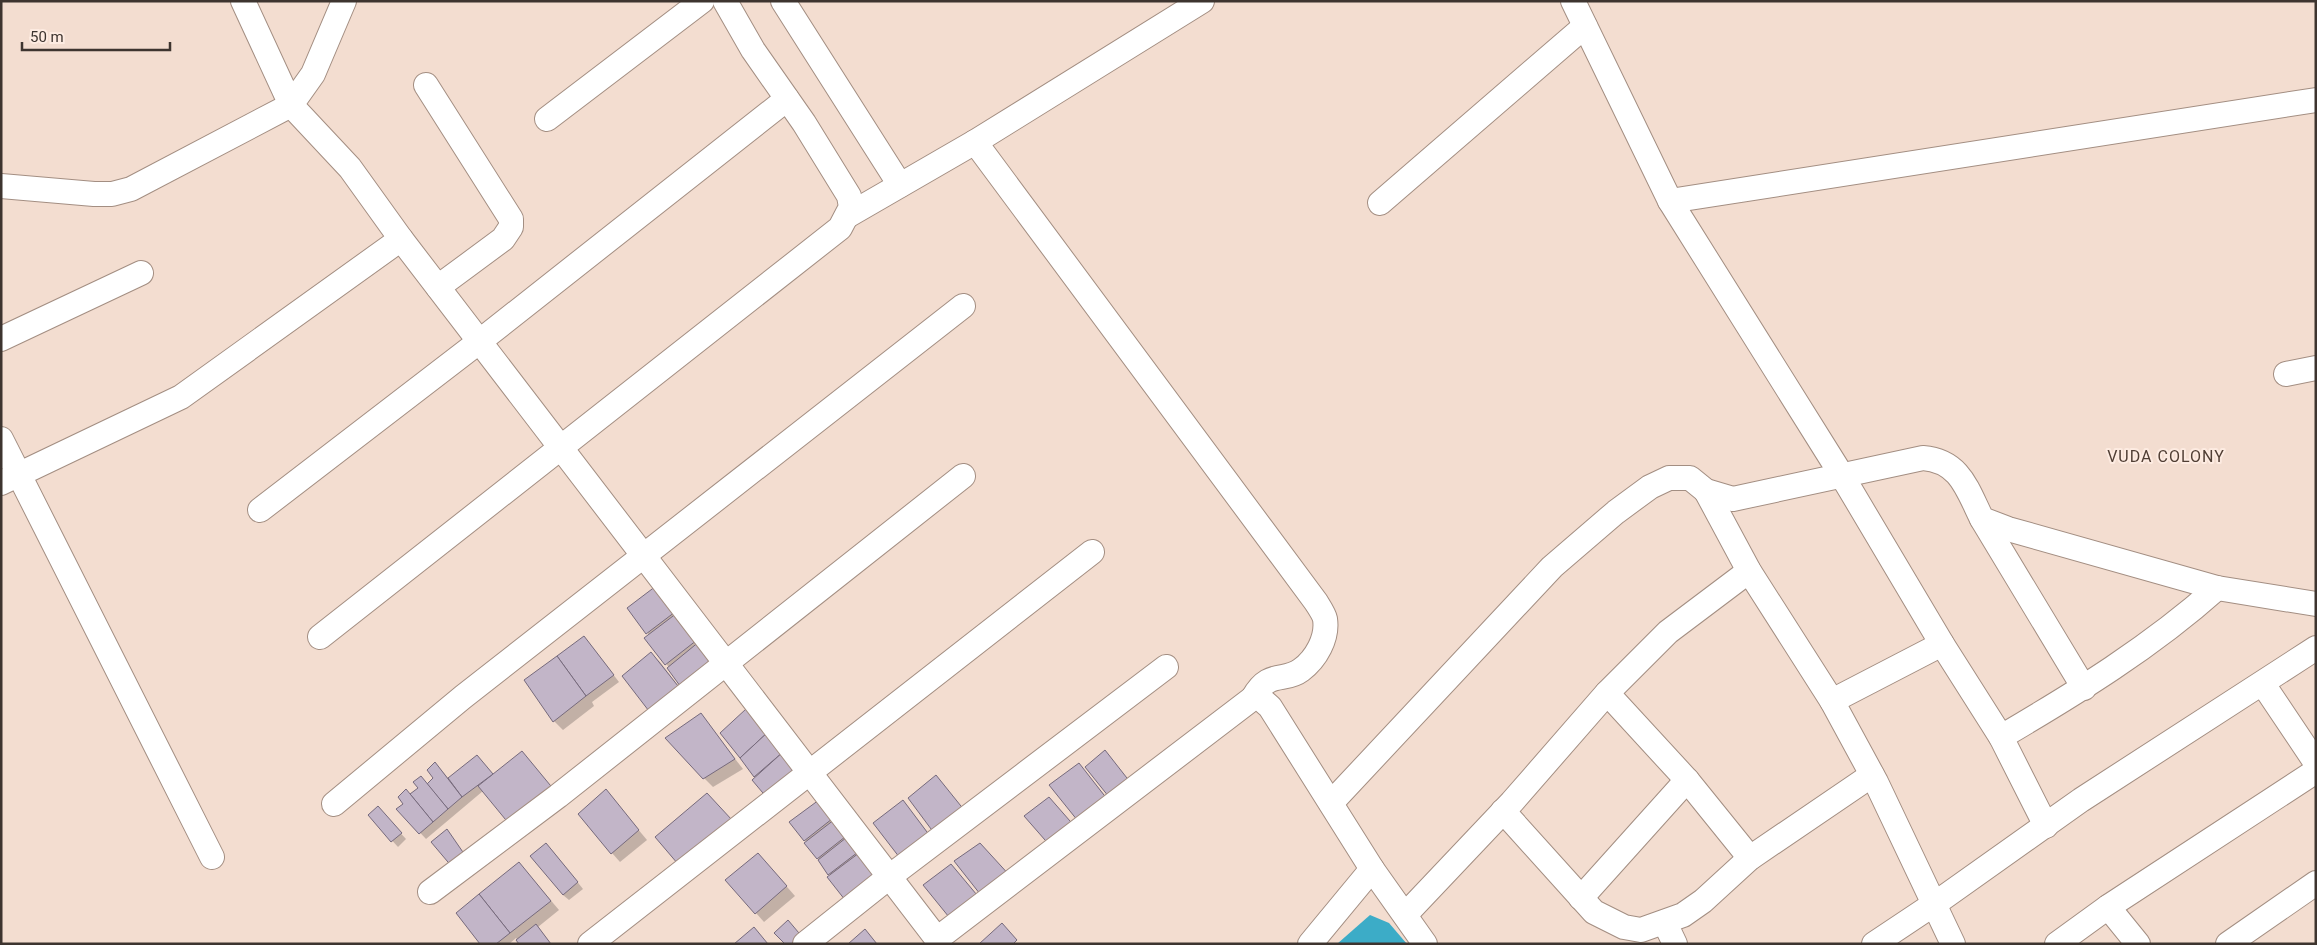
<svg xmlns="http://www.w3.org/2000/svg" width="2317" height="945" viewBox="0 0 2317 945" font-family="Roboto,sans-serif">
  <style>
    .water { fill: #3cacc7 }
    .shadow { fill: #0003 }
    .building { fill: #c2b5c8; stroke: #766a7c }
    .lines { fill: none; stroke-linecap: round; stroke-linejoin: round }
    .minor-casing { stroke: #a38e82; stroke-width: 26 }
    .minor { stroke: #fff; stroke-width: 24 }
    .labels { text-anchor: middle; stroke-width: 4; stroke-linejoin: round; paint-order: stroke }
    .neighbourhood-label { font-size: 16px; letter-spacing: 1px; fill: #503e34; stroke: #fdebe1 }
  </style>
  <rect width="100%" height="100%" fill="#f3ddd0"/>
  <!-- water -->
  <polygon class="water" points="1370,915 1389,923 1407,944 1337,944"/>
  <!-- shadow -->
  <g class="shadow">
    <polygon points="656,587 700,644 669,668 650,636 629,609"/>
    <polygon points="589,643 619,682 592,702 594,706 563,730 554,721"/>
    <polygon points="651,654 660,662 690,701"/>
    <polygon points="746,710 806,778 756,777 721,733"/>
    <polygon points="700,714 743,769 713,787 704,778"/>
    <polygon points="522,752 563,801 483,791 426,839 398,809 410,796 435,778 435,763 449,779 477,756 493,775"/>
    <polygon points="1079,764 1119,813 1091,834"/>
    <polygon points="606,791 647,840 620,862 612,853"/>
    <polygon points="823,798 869,857 831,876 805,840"/>
    <polygon points="903,802 941,849 913,870"/>
    <polygon points="383,814 406,839 398,847 369,815"/>
    <polygon points="552,850 583,889 569,900 563,895"/>
    <polygon points="519,863 559,910 538,927 551,944 521,944 516,938 509,944 481,944"/>
    <polygon points="767,864 795,896 764,922 756,913"/>
  </g>
  <!-- building -->
  <g class="building">
    <polygon points="656,586 675,612 646,634 627,608"/>
    <polygon points="677,613 697,640 665,665 644,638"/>
    <polygon points="584,636 614,675 586,696 557,656"/>
    <polygon points="700,641 717,665 683,690 667,668"/>
    <polygon points="651,652 682,691 652,715 622,676"/>
    <polygon points="557,656 586,696 553,722 524,680"/>
    <polygon points="746,709 768,732 740,758 720,733"/>
    <polygon points="701,713 735,759 703,779 665,738"/>
    <polygon points="768,732 783,752 754,777 740,758"/>
    <polygon points="1105,750 1134,787 1113,802 1085,767"/>
    <polygon points="522,751 555,791 510,825 478,786"/>
    <polygon points="783,752 801,772 768,799 752,780"/>
    <polygon points="477,755 493,774 462,797 448,778"/>
    <polygon points="435,762 462,797 448,809 427,784 433,778 427,770"/>
    <polygon points="1079,763 1111,804 1082,826 1049,785"/>
    <polygon points="936,775 969,816 937,837 908,798"/>
    <polygon points="421,776 448,809 433,822 410,794 418,788 413,782"/>
    <polygon points="406,789 433,822 419,834 396,809 403,804 398,797"/>
    <polygon points="606,789 639,830 611,854 578,814"/>
    <polygon points="707,793 732,820 678,864 655,837"/>
    <polygon points="823,797 837,815 804,841 789,822"/>
    <polygon points="1049,797 1077,829 1052,848 1024,816"/>
    <polygon points="903,800 933,840 903,862 873,823"/>
    <polygon points="378,806 402,833 391,842 368,815"/>
    <polygon points="839,816 850,833 817,859 804,843"/>
    <polygon points="447,829 467,858 453,868 431,842"/>
    <polygon points="851,834 862,849 828,875 818,860"/>
    <polygon points="546,843 578,882 563,895 530,856"/>
    <polygon points="980,843 1012,878 984,899 954,861"/>
    <polygon points="863,850 884,878 849,905 827,877"/>
    <polygon points="758,853 787,886 755,914 725,880"/>
    <polygon points="519,862 551,901 510,933 479,894"/>
    <polygon points="951,864 982,901 953,922 923,885"/>
    <polygon points="479,894 510,933 496,944 480,944 456,913"/>
    <polygon points="788,920 804,939 798,944 785,944 774,933"/>
    <polygon points="1002,923 1017,940 1013,944 979,944"/>
    <polygon points="536,924 551,944 519,944 516,940"/>
    <polygon points="754,927 768,944 734,944"/>
    <polygon points="865,929 877,944 848,944"/>
  </g>
  <g class="lines">
    <!-- minor casing -->
    <g class="minor-casing">
      <g id="minor">
        <polyline points="344,1 313,74 291,105 350,168 401,239 937,939 1253,698 1261,699 1270,707 1372,869 1425,944"/>
        <polyline points="783,1 900,185"/>
        <polyline points="1573,1 1670,201 1841,474 1942,644 2001,737 2046,826"/>
        <polyline points="426,85 511,219 511,227 503,239 438,287"/>
        <polyline points="547,119 702,1"/>
        <path d="M 975,142 L 1316,602 C 1319,607 1324,614 1325,619 C 1328,638 1316,659 1301,670 C 1284,683 1269,669 1253,698"/>
        <polyline points="1,186 94,194 112,194 131,189 291,105 243,1"/>
        <polyline points="1670,201 2316,100"/>
        <polyline points="1380,203 1585,26"/>
        <polyline points="847,216 975,142 1202,1"/>
        <polyline points="1,339 141,273"/>
        <polyline points="2286,374 2316,368"/>
        <polyline points="1,439 212,857"/>
        <polyline points="1,483 181,397 401,239"/>
        <polyline points="1706,491 1749,571 1832,701 1876,782 1953,944"/>
        <polyline points="260,510 480,341 787,99"/>
        <polyline points="1982,519 2084,688"/>
        <polyline points="320,637 840,228 851,207 849,196 804,123 753,50 725,1"/>
        <polyline points="2263,684 2316,763"/>
        <polyline points="1607,693 1687,780 1750,858"/>
        <polyline points="1832,701 1942,644"/>
        <path d="M 2001,737 C 2076,693 2151,647 2217,588"/>
        <path d="M 1331,803 L 1552,567 L 1616,512 L 1650,487 L 1669,478 L 1690,478 L 1706,491 L 1733,499 L 1923,458 C 1960,461 1967,489 1982,519 L 2008,529 L 2217,588 L 2316,604"/>
        <polyline points="334,804 463,697 963,306"/>
        <polyline points="1503,811 1594,912 1624,927 1641,930 1683,915 1703,901 1750,858 1872,775"/>
        <polyline points="430,892 558,796 963,476"/>
        <polyline points="1581,898 1687,780"/>
        <polyline points="2108,907 2138,944"/>
        <polyline points="1405,915 1512,802 1607,693 1668,632 1749,571"/>
        <polyline points="1665,923 1675,944"/>
        <polyline points="590,944 1092,552"/>
        <polyline points="805,944 889,877 1166,667"/>
        <polyline points="1310,944 1372,869"/>
        <polyline points="1874,944 1943,898 2081,800 2316,648"/>
        <polyline points="2057,944 2108,907 2316,771"/>
        <polyline points="2228,944 2316,883"/>
      </g>
    </g>
    <!-- minor -->
    <use href="#minor" class="minor"/>
  </g>
  <g class="labels">
    <!-- neighbourhood labels -->
    <g class="neighbourhood-label">
      <text x="2166" y="462">VUDA COLONY</text>
    </g>
  </g>
  <!-- border -->
  <rect width="2317" height="945" fill="none" stroke="#3d342f" stroke-width="5"/>
  <!-- scale -->
  <path d="M22 42v8h148v-8" fill="none" stroke="#3d342f" stroke-width="2.5"/>
  <text x="30" y="42" font-size="15" fill="#3d342f" stroke="#fdebe1" stroke-width="4" paint-order="stroke">50 m</text>
</svg>
